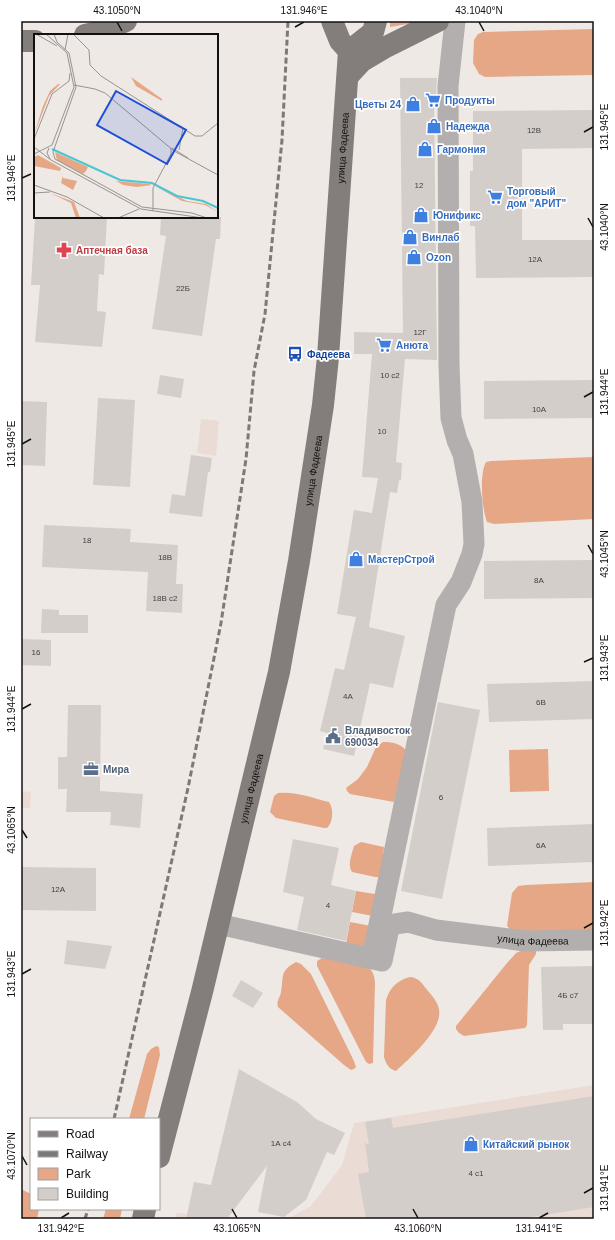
<svg xmlns="http://www.w3.org/2000/svg" width="615" height="1240" viewBox="0 0 615 1240" font-family="Arial,sans-serif">
  <style>
    .built { fill: #eadcd4 }
    .green { fill: #e5a786 }
    .building { fill: #d4cecb }
    .lines { fill: none; stroke-linecap: round; stroke-linejoin: round }
    .minor { stroke: #b2afae; stroke-width: 21 }
    .major { stroke: #837d7c; stroke-width: 22 }
    .rail { stroke: #7d7977; stroke-width: 3; stroke-dasharray: 6 3; stroke-linecap: butt }
    .ticks { fill: none; stroke: #131110; stroke-width: 1.5 }
    .labels { text-anchor: middle; stroke-width: 3.5; stroke-linejoin: round; paint-order: stroke }
    .number-label { font-size: 8px; fill: #43403f }
    .shop-label { font-size: 10px; font-weight: bold; fill: #366cbe; stroke: #fff; text-anchor: start }
    .street-label { font-size: 10px; fill: #131110; stroke: #fff }
    .health-label { font-size: 10px; font-weight: bold; fill: #be3a42; stroke: #fff; text-anchor: start }
    .transit-label { font-size: 10px; font-weight: bold; fill: #164399; stroke: #fff; text-anchor: start }
    .service-label { font-size: 10px; font-weight: bold; fill: #4e5e75; stroke: #fff; text-anchor: start }
    .inset-river { fill: none; stroke: #47c7d1; stroke-width: 2 }
    .inset-road { fill: none; stroke: #979390; stroke-width: 1 }
    .view { fill: #1d4ed8; fill-opacity: 0.15; stroke: #1d4ed8; stroke-width: 2 }
    .inset-edge { fill: none; stroke: #131110; stroke-width: 2 }
    .neatline { fill: none; stroke: #131110; stroke-width: 1.5 }
    .ticks-label { font-size: 10px; text-anchor: middle; fill: #131110 }
  </style>
  <rect width="100%" height="100%" fill="#efe9e5"/>
  <!-- built -->
  <g class="built">
    <polygon points="201,419 219,421 216,456 197,453"/>
    <polygon points="21,791 31,792 30,808 21,808"/>
    <polygon points="594,1085 594,1219 287,1219 311,1206 342,1165 354,1123"/>
    <polygon points="176,1213 240,1219 175,1219"/>
  </g>
  <!-- green -->
  <g class="green">
    <polygon points="390,21 426,21 390,27"/>
    <polygon points="594,29 594,75 485,77 479,74 473,63 474,40 478,34 483,32"/>
    <path d="M 594,457 L 594,519 L 494,524 L 487,522 C 482,509 479,474 486,462 L 491,461 Z"/>
    <path d="M 383,742 C 394,742 402,744 408,753 L 394,802 L 350,794 L 347,791 L 346,788 L 358,779 L 367,767 L 376,747 Z"/>
    <polygon points="548,749 549,791 510,792 509,750"/>
    <path d="M 278,793 C 295,791 313,798 329,802 C 334,809 333,823 327,828 L 324,828 L 276,818 L 270,812 L 274,796 Z"/>
    <path d="M 361,842 L 384,847 L 381,877 L 375,877 L 352,872 C 347,864 352,854 354,846 Z"/>
    <polygon points="594,882 594,930 513,932 507,926 512,893 518,886 526,885"/>
    <polygon points="356,891 375,894 373,916 352,912"/>
    <polygon points="350,922 371,926 367,947 346,944"/>
    <polygon points="523,950 536,950 536,954 529,965 527,1025 525,1028 464,1036 459,1033 456,1029 456,1026 507,963 516,953"/>
    <path d="M 322,958 L 368,967 C 373,971 374,975 375,982 L 373,1063 L 369,1064 L 366,1062 L 317,966 L 317,961 Z"/>
    <path d="M 296,962 L 301,964 L 311,974 L 354,1061 L 356,1067 L 354,1069 L 351,1070 L 344,1065 L 278,1007 C 276,1001 280,998 281,992 C 284,977 279,971 296,962 Z"/>
    <path d="M 410,977 C 420,978 422,984 428,991 C 434,998 441,1006 439,1016 C 437,1034 409,1059 396,1071 C 388,1069 386,1063 384,1057 L 386,1000 C 390,987 398,980 410,977 Z"/>
    <polygon points="156,1046 159,1047 160,1055 144,1119 129,1119 147,1054 151,1049"/>
    <polygon points="21,1189 31,1194 31,1209 39,1209 37,1219 21,1219"/>
    <polygon points="106,1209 122,1209 120,1219 103,1219"/>
  </g>
  <!-- building -->
  <g class="building">
    <polygon points="400,78 437,78 436,96 434,96 437,360 405,359 396,462 402,463 401,480 399,480 397,493 390,492 369,627 405,636 393,688 370,683 354,756 323,749 327,733 320,731 335,668 344,670 356,617 337,614 354,510 372,513 378,478 362,477 372,354 354,354 354,332 403,333"/>
    <polygon points="594,110 594,148 522,149 522,240 594,240 594,277 476,278 475,226 470,226 470,171 473,171 473,111"/>
    <polygon points="35,217 107,217 104,275 99,274 97,311 106,312 102,347 35,342 40,285 31,285"/>
    <polygon points="161,217 221,217 220,239 216,239 202,336 152,329 166,236 160,235"/>
    <polygon points="160,375 184,379 181,398 157,394"/>
    <polygon points="594,380 594,418 484,419 484,381"/>
    <polygon points="98,398 135,400 130,487 93,485"/>
    <polygon points="21,401 47,402 45,466 21,465"/>
    <polygon points="191,455 212,458 210,472 208,472 202,517 169,513 172,494 185,496"/>
    <polygon points="44,525 131,529 130,542 178,545 176,584 183,584 182,613 146,611 148,572 42,567"/>
    <polygon points="594,560 594,598 484,599 484,561"/>
    <polygon points="42,609 59,610 59,615 88,615 88,633 41,633"/>
    <polygon points="21,639 51,640 51,666 21,665"/>
    <polygon points="594,681 594,719 489,722 487,684"/>
    <polygon points="438,702 480,710 442,899 401,891"/>
    <polygon points="68,705 101,705 100,791 143,794 140,828 110,825 111,812 66,812 67,789 58,789 58,757 67,757"/>
    <polygon points="594,824 594,862 488,866 487,828"/>
    <polygon points="293,839 339,848 331,885 356,891 346,941 297,930 304,897 283,892"/>
    <polygon points="21,867 96,868 96,911 21,910"/>
    <polygon points="67,940 112,946 105,969 64,964"/>
    <polygon points="594,966 594,1024 563,1024 563,1030 543,1030 541,967"/>
    <polygon points="241,980 263,993 253,1008 232,996"/>
    <polygon points="239,1069 297,1102 316,1119 345,1133 334,1155 327,1152 306,1200 284,1217 258,1212 267,1166 227,1219 186,1219 194,1182 211,1185"/>
    <polygon points="594,1096 594,1207 519,1219 366,1219 358,1174 369,1172 365,1143 369,1145 365,1122 391,1118 393,1128"/>
  </g>
  <g class="lines">
    <!-- minor -->
    <g class="minor">
      <path id="s1" d="M 218,924 L 382,961 L 389,928 L 395,924 L 408,922 L 436,930 L 526,941 L 594,940"/>
      <polyline points="372,958 446,605 461,582 472,554 474,544 472,502 463,454 457,440 451,418 449,365 448,86 455,21"/>
    </g>
    <!-- major -->
    <g class="major">
      <polyline points="332,21 340,41 349,51"/>
      <polyline points="85,35 103,31 126,21"/>
      <polyline points="21,41 35,41"/>
      <polyline points="349,51 373,32 376,21"/>
      <polyline points="348,76 362,61 384,48 438,21"/>
      <path id="s2" d="M 159,1157 L 202,992 L 279,672 L 299,561 L 323,405 L 328,357 L 349,51"/>
      <polyline points="143,1219 145,1209"/>
    </g>
    <!-- rail -->
    <g class="rail">
      <polyline points="114,1119 188,788 221,623 246,459 254,371 265,314 282,140 288,21"/>
      <polyline points="85,1219 88,1209"/>
    </g>
  </g>
  <!-- ticks -->
  <path class="ticks" d="M 117,22 L 122,31M 479,22 L 484,31M 295,27 L 304,22M 584,132 L 593,127M 22,178 L 31,174M 588,218 L 593,227M 584,397 L 593,392M 22,444 L 31,439M 588,545 L 593,554M 584,662 L 593,658M 22,709 L 31,704M 22,830 L 27,838M 584,928 L 593,923M 22,974 L 31,969M 22,1156 L 27,1165M 584,1193 L 593,1188M 232,1209 L 237,1218M 413,1209 L 418,1218M 61,1218 L 69,1213M 539,1218 L 548,1213"/>
  <!-- icons -->
  <defs>
    <g id="supermarket-bare" transform="scale(1.2)"><path d="M-6-5.5h2.5l.6 2H6L4.5 2H-2.5L-4.4-4H-6ZM-1.5 3.2a1.3 1.3 0 1 0 .1 0ZM3 3.2a1.3 1.3 0 1 0 .1 0Z" fill="#3f7fe0" stroke="#fff" stroke-width="2.5" paint-order="stroke"/></g>
    <g id="shop-bare" transform="scale(1.2)"><path d="M-5-2.5h2.3a2.7 3.5 0 0 1 5.4 0H5L5.5 6h-11ZM-1.5-2.5h3a1.5 2.3 0 0 0-3 0Z" fill="#3f7fe0" stroke="#fff" stroke-width="2.5" paint-order="stroke"/></g>
    <g id="pharmacy-bare" transform="scale(1.2)"><path d="M-2-6h4v4h4v4h-4v4h-4v-4h-4v-4h4Z" fill="#e0444e" stroke="#fff" stroke-width="2.5" paint-order="stroke"/></g>
    <g id="bus-bare" transform="scale(1.2)"><path d="M-5-6H5V4H4V6H2V4H-2V6H-4V4H-5ZM-3.5-4V0h7V-4ZM-3.5 1.2v1.5H-2V1.2ZM2 1.2v1.5H3.5V1.2Z" fill="#1a4fb4" stroke="#fff" stroke-width="2.5" paint-order="stroke"/></g>
    <g id="civic-bare" transform="scale(1.2)"><path d="M-.6-6.5H3V-4.5H.6V-3L4-1V1h2V6H-6V1h2V-1L-.6-3ZM-1.2 2.5V6h2.4V2.5Z" fill="#5c6f8a" stroke="#fff" stroke-width="2.5" paint-order="stroke"/></g>
    <g id="office-bare" transform="scale(1.2)"><path d="M-6-3h4V-5.5h4V-3h4V5H-6ZM-1-4.5V-3h2v-1.5ZM-6 0V1H6V0Z" fill="#5c6f8a" stroke="#fff" stroke-width="2.5" paint-order="stroke"/></g>
  </defs>
  <g fill-rule="evenodd">
    <use href="#supermarket-bare" x="433" y="100"/>
    <use href="#shop-bare" x="413" y="104"/>
    <use href="#shop-bare" x="434" y="126"/>
    <use href="#shop-bare" x="425" y="149"/>
    <use href="#supermarket-bare" x="495" y="197"/>
    <use href="#shop-bare" x="421" y="215"/>
    <use href="#shop-bare" x="410" y="237"/>
    <use href="#pharmacy-bare" x="64" y="250"/>
    <use href="#shop-bare" x="414" y="257"/>
    <use href="#supermarket-bare" x="384" y="345"/>
    <use href="#bus-bare" x="295" y="354"/>
    <use href="#shop-bare" x="356" y="559"/>
    <use href="#civic-bare" x="333" y="736"/>
    <use href="#office-bare" x="91" y="769"/>
    <use href="#shop-bare" x="471" y="1144"/>
  </g>
  <g class="labels">
    <!-- number labels -->
    <g class="number-label">
      <text x="534" y="133">12В</text>
      <text x="419" y="188">12</text>
      <text x="535" y="262">12А</text>
      <text x="183" y="291">22Б</text>
      <text x="420" y="335">12Г</text>
      <text x="390" y="378">10 с2</text>
      <text x="539" y="412">10А</text>
      <text x="382" y="434">10</text>
      <text x="87" y="543">18</text>
      <text x="165" y="560">18В</text>
      <text x="539" y="583">8А</text>
      <text x="165" y="601">18В с2</text>
      <text x="36" y="655">16</text>
      <text x="348" y="699">4А</text>
      <text x="541" y="705">6В</text>
      <text x="441" y="800">6</text>
      <text x="541" y="848">6А</text>
      <text x="58" y="892">12А</text>
      <text x="328" y="908">4</text>
      <text x="568" y="998">4Б с7</text>
      <text x="281" y="1146">1А с4</text>
      <text x="476" y="1176">4 с1</text>
    </g>
    <!-- shop labels -->
    <g class="shop-label">
      <text x="445" y="104">Продукты</text>
      <text x="401" y="108" text-anchor="end">Цветы 24</text>
      <text x="446" y="130">Надежда</text>
      <text x="437" y="153">Гармония</text>
      <text x="507" y="195">Торговый<tspan x="507" dy="12">дом "АРИТ"</tspan></text>
      <text x="433" y="219">Юнификс</text>
      <text x="422" y="241">Винлаб</text>
      <text x="426" y="261">Ozon</text>
      <text x="396" y="349">Анюта</text>
      <text x="368" y="563">МастерСтрой</text>
      <text x="483" y="1148">Китайский рынок</text>
    </g>
    <!-- street labels -->
    <g class="street-label">
      <text dy="4" stroke="none"><textPath href="#s2" startOffset="1028">улица Фадеева</textPath></text>
      <text dy="4" stroke="none"><textPath href="#s2" startOffset="704">улица Фадеева</textPath></text>
      <text dy="4" stroke="none"><textPath href="#s2" startOffset="380">улица Фадеева</textPath></text>
      <text dy="4" stroke="none"><textPath href="#s1" startOffset="349">улица Фадеева</textPath></text>
    </g>
    <!-- health labels -->
    <g class="health-label">
      <text x="76" y="254">Аптечная база</text>
    </g>
    <!-- transit labels -->
    <g class="transit-label">
      <text x="307" y="358">Фадеева</text>
    </g>
    <!-- service labels -->
    <g class="service-label">
      <text x="345" y="734">Владивосток<tspan x="345" dy="12">690034</tspan></text>
      <text x="103" y="773">Мира</text>
    </g>
  </g>
  <!-- overview -->
  <g transform="translate(34 34)">
    <rect width="184" height="184" fill="#efe9e5"/>
    <path d="M 97,43 L 128,65 L 128,67 L 102,52 ZM 24,50 L 26,50 L 15,62 L 0,101 L 9,72 L 16,57 ZM 21,118 L 54,133 L 52,137 L 49,140 L 23,126 ZM 4,121 L 27,134 L 26,137 L 0,132 L 0,123 ZM 29,141 L 29,144 L 43,147 L 39,156 L 27,149 ZM 82,147 L 115,150 L 118,151 L 103,153 L 89,151 ZM 121,152 L 153,167 L 172,170 L 184,178 L 171,171 L 148,167 ZM 16,159 L 40,168 L 46,184 L 42,184 L 37,169 Z" fill="#e5a786"/>
    <path class="inset-river" d="M 18,115 L 86,146 L 118,149 L 143,162 L 169,167 L 184,174"/>
    <path class="inset-road" d="M 2,0 L 23,12M 20,0 L 23,8 L 35,19 L 42,53 L 19,118 L 21,125 L 108,173 L 158,179 L 173,184M 39,0 L 55,16 L 56,31 L 67,42 L 161,102 L 168,102 L 184,89M 31,16 L 34,0M 40,51 L 61,55 L 71,59 L 140,117 L 184,141M 0,105 L 18,60 L 35,47 L 36,39M 0,113 L 17,126 L 107,175 L 169,184M 15,114 L 13,119 L 16,125M 138,114 L 154,124M 145,116 L 149,94M 0,120 L 18,111 L 40,53 L 33,19 L 12,0M 0,151 L 33,163 L 70,184M 0,159 L 16,158M 119,177 L 119,154 L 137,120 L 137,114M 84,184 L 105,175"/>
    <path class="view" d="M 82,57 L 152,96 L 133,130 L 63,91 Z"/>
    <rect width="184" height="184" class="inset-edge"/>
  </g>
  <!-- border -->
  <rect width="615" height="1240" fill="none" stroke="#ffffff" stroke-width="44"/>
  <!-- legend -->
  <rect x="30" y="1118" width="130" height="92" fill="#ffffff" stroke="#a1a09f"/>
  <rect x="38" y="1131" width="20" height="6" fill="#837d7c" stroke="#a1a09f"/>
  <text x="66" y="1138" font-size="12" fill="#131110">Road</text>
  <rect x="38" y="1151" width="20" height="6" fill="#7d7977" stroke="#a1a09f"/>
  <text x="66" y="1158" font-size="12" fill="#131110">Railway</text>
  <rect x="38" y="1168" width="20" height="12" fill="#e5a786" stroke="#a1a09f"/>
  <text x="66" y="1178" font-size="12" fill="#131110">Park</text>
  <rect x="38" y="1188" width="20" height="12" fill="#d4cecb" stroke="#a1a09f"/>
  <text x="66" y="1198" font-size="12" fill="#131110">Building</text>
  <rect x="22" y="22" width="571" height="1196" class="neatline"/>
  <g class="ticks-label">
    <text x="117" y="14">43.1050°N</text>
    <text x="304" y="14">131.946°E</text>
    <text x="479" y="14">43.1040°N</text>
    <text transform="translate(604 127) rotate(-90)" y="4">131.945°E</text>
    <text transform="translate(11 178) rotate(-90)" y="4">131.946°E</text>
    <text transform="translate(604 227) rotate(-90)" y="4">43.1040°N</text>
    <text transform="translate(604 392) rotate(-90)" y="4">131.944°E</text>
    <text transform="translate(11 444) rotate(-90)" y="4">131.945°E</text>
    <text transform="translate(604 554) rotate(-90)" y="4">43.1045°N</text>
    <text transform="translate(604 658) rotate(-90)" y="4">131.943°E</text>
    <text transform="translate(11 709) rotate(-90)" y="4">131.944°E</text>
    <text transform="translate(11 830) rotate(-90)" y="4">43.1065°N</text>
    <text transform="translate(604 923) rotate(-90)" y="4">131.942°E</text>
    <text transform="translate(11 974) rotate(-90)" y="4">131.943°E</text>
    <text transform="translate(11 1156) rotate(-90)" y="4">43.1070°N</text>
    <text transform="translate(604 1188) rotate(-90)" y="4">131.941°E</text>
    <text x="61" y="1232">131.942°E</text>
    <text x="237" y="1232">43.1065°N</text>
    <text x="418" y="1232">43.1060°N</text>
    <text x="539" y="1232">131.941°E</text>
  </g>
</svg>
